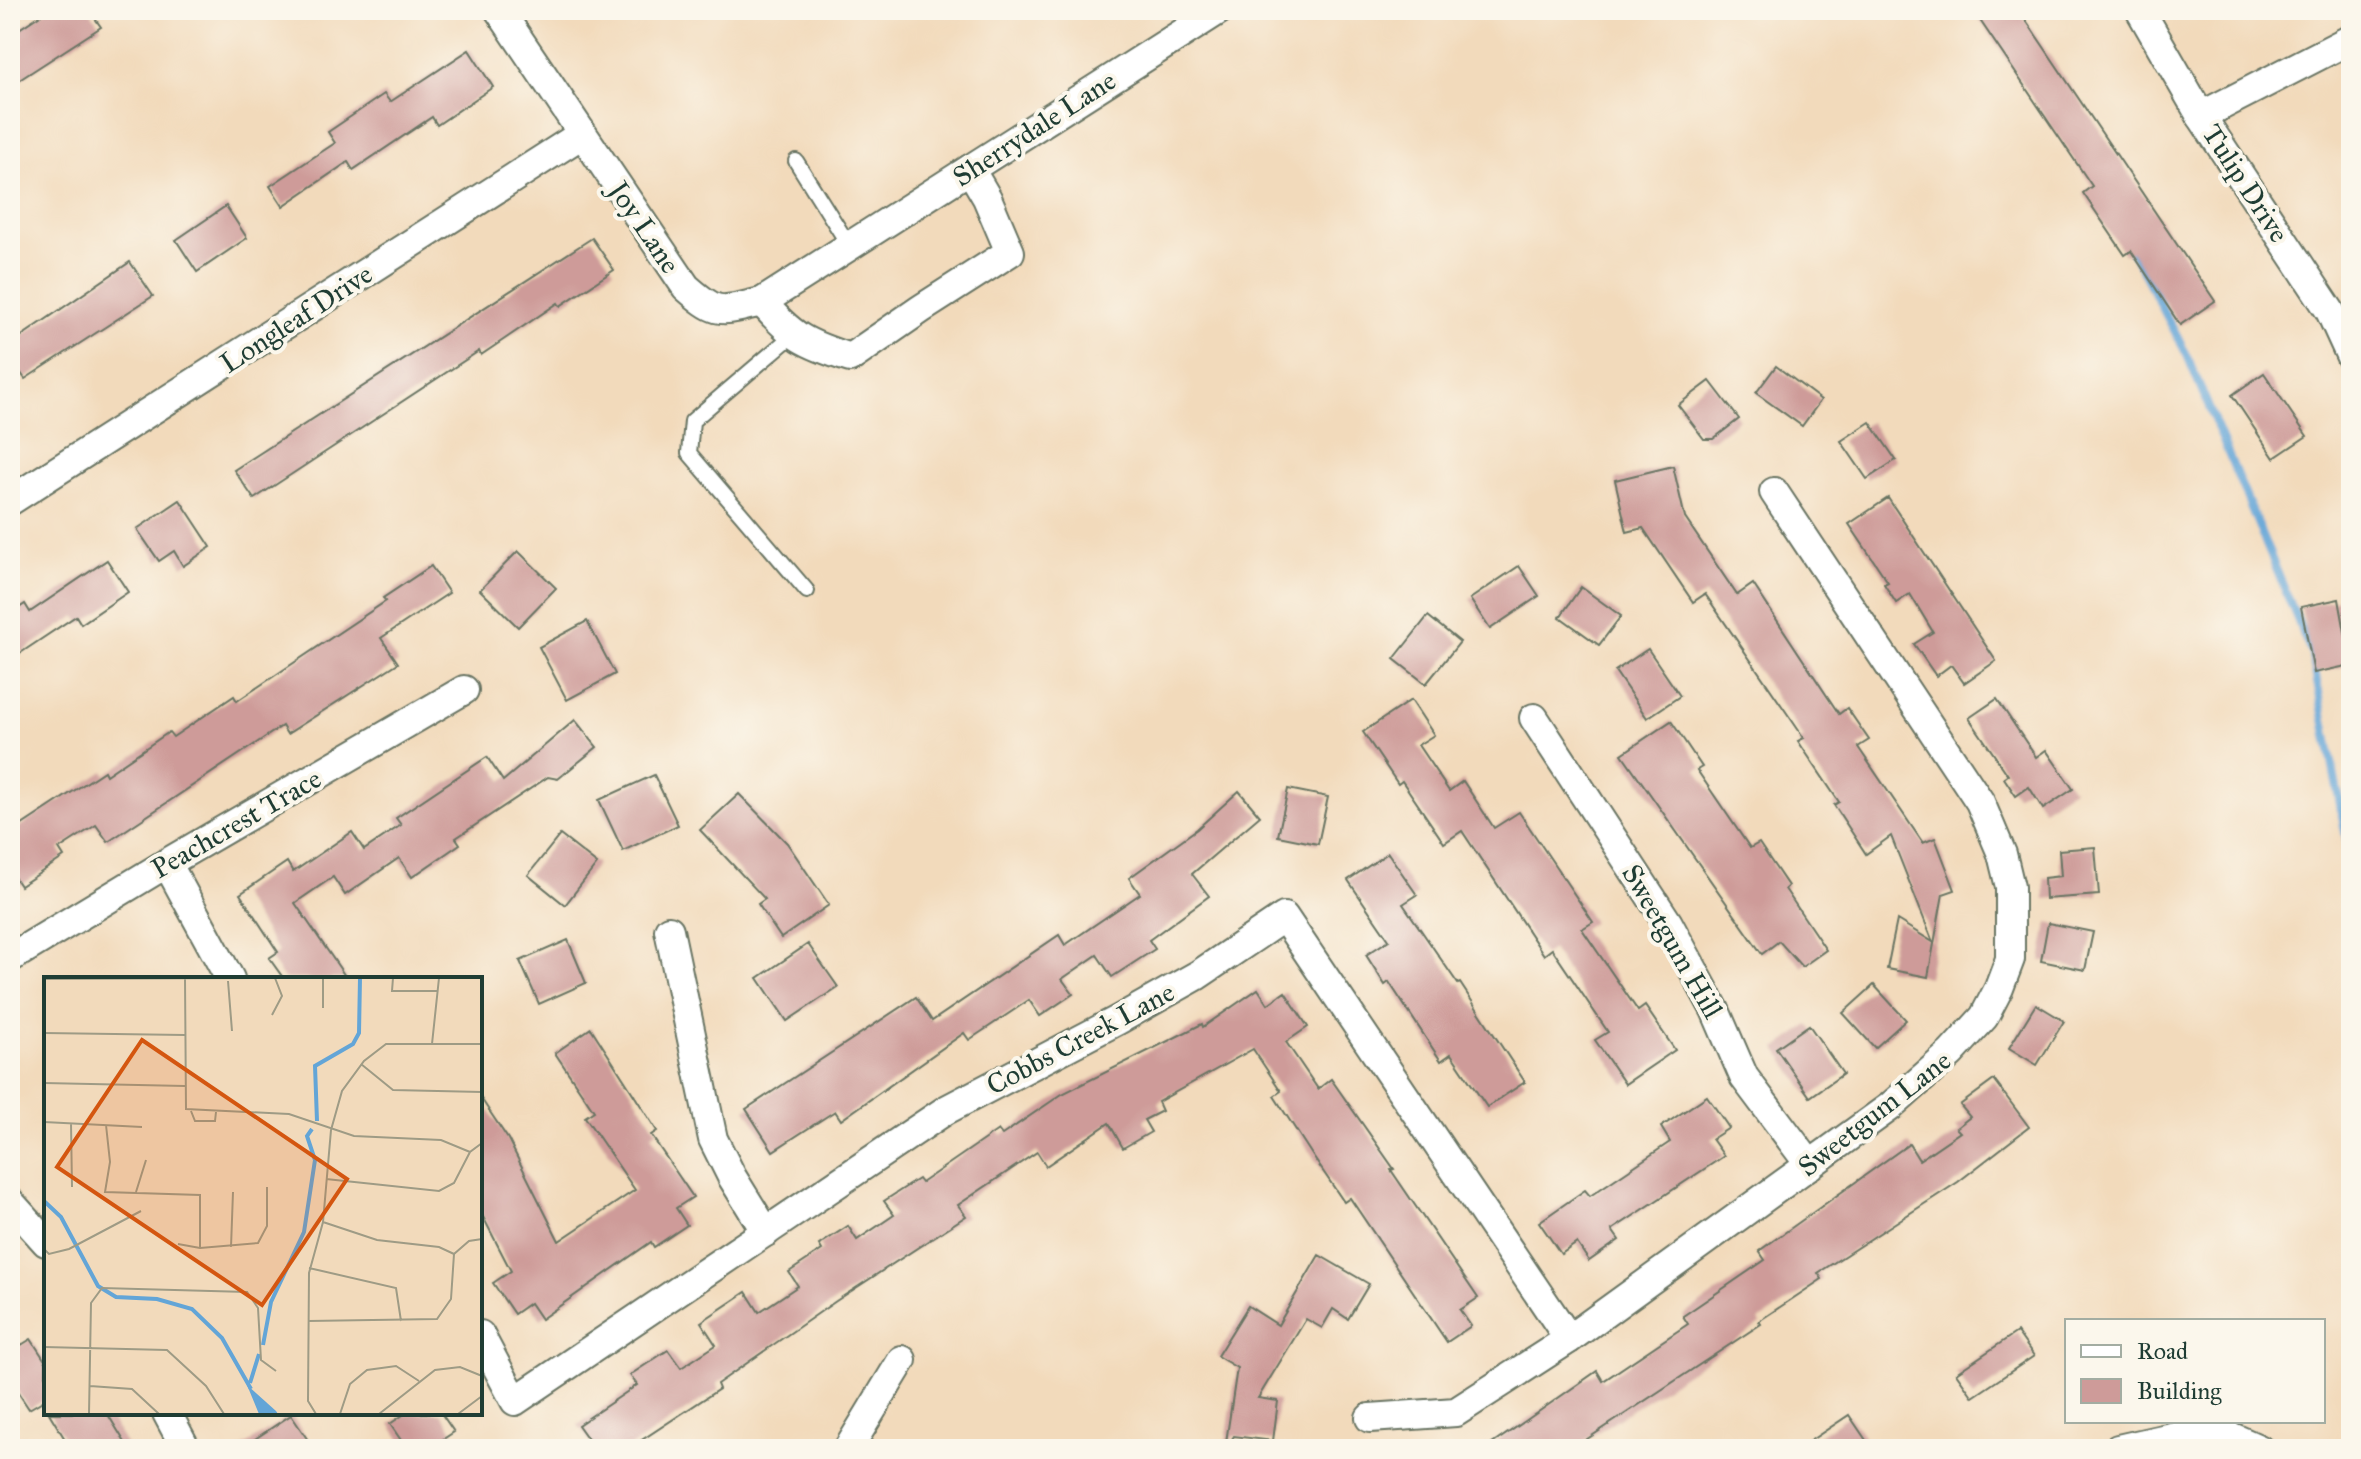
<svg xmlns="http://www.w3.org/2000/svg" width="2361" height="1459" viewBox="0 0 2361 1459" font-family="'IM FELL Great Primer',serif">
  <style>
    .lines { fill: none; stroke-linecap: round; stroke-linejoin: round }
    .stream { stroke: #63a5d7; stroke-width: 8 }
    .building { fill: #ce9b99 }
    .service-casing { stroke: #697463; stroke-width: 18 }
    .minor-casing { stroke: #697463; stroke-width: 32 }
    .service { stroke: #fff; stroke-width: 14 }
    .minor { stroke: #fff; stroke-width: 28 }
    .labels { text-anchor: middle; stroke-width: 8; stroke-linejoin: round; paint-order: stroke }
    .street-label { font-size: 28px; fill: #1f3d34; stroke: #fbf7ec }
    .inset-river { fill: none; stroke: #63a5d7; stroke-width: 4 }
    .inset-road { fill: none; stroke: #9e9b85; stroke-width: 2 }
    .view { fill: #d45610; fill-opacity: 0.15; stroke: #d45610; stroke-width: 4 }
    .inset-edge { fill: none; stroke: #1f3d34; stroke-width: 4 }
  </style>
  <rect width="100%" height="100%" fill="#fbf7ec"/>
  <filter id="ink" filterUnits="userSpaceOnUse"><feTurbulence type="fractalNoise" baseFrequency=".0125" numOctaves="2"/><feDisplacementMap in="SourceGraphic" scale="16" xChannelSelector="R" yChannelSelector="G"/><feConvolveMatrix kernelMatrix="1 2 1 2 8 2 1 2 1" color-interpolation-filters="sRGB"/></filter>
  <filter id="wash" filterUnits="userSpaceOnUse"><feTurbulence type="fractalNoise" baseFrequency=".006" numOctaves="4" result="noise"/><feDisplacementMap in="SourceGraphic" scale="32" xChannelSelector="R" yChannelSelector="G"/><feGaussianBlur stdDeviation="1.8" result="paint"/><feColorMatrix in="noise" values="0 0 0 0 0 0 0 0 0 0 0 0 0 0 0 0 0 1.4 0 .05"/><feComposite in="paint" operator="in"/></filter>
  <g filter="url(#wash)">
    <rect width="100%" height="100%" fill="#f2dabb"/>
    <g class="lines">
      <!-- stream -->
      <polyline class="stream" points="2132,251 2187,355 2312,655 2351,863"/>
    </g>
    <g id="blocks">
      <!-- building -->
      <g class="building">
        <polygon points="48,10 89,10 101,27 10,86 10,35"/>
        <polygon points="1973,10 2019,10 2215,301 2180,325 2131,251 2125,255 2083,193 2092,186"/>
        <polygon points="469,50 493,87 437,125 432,117 353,170 348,162 283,206 270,186 335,143 328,132 384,94 390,102"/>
        <polygon points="226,206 247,238 197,272 176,240"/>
        <polygon points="592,238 614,270 560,306 558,303 481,355 479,351 254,499 234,470"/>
        <polygon points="130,262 153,296 25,379 10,357 10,344"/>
        <polygon points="1776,366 1821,400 1802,426 1756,393"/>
        <polygon points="2264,373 2307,436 2274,458 2232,395"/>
        <polygon points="1710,381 1739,419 1713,439 1704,439 1678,405"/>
        <polygon points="1870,422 1896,460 1867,479 1841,441"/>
        <polygon points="1673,466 1685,518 1737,595 1753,584 1839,714 1847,708 1869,740 1858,747 1923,843 1935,838 1955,890 1943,894 1928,977 1887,969 1897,920 1933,942 1891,836 1866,854 1834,805 1839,802 1798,741 1804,738 1705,594 1693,602 1643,528 1627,532 1615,480"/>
        <polygon points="1888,498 1996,661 1964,683 1951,665 1936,676 1914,644 1933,632 1910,594 1896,603 1884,584 1888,582 1849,524"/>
        <polygon points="180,500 211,547 183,566 174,551 159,561 137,529"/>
        <polygon points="518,551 556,588 518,627 480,590"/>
        <polygon points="107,560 128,592 81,624 76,616 10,660 10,614 25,604 30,612"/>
        <polygon points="431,566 449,593 381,638 398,663 287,734 282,726 108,842 96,825 59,849 64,857 20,886 10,871 10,833 104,771 106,775 169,732 173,737 234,696 237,701 386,601 383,598"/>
        <polygon points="1519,566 1539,596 1490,629 1470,599"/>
        <polygon points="1581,587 1621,616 1599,645 1560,617"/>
        <polygon points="2339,599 2351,665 2314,673 2301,607"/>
        <polygon points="1428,616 1460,642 1426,684 1394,659"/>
        <polygon points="587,621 615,674 567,700 539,647"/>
        <polygon points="1648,649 1680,696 1647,718 1615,671"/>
        <polygon points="1997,699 2036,757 2046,750 2073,789 2043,809 2029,787 2016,796 2004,778 2008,775 1969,718"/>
        <polygon points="1411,700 1434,735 1418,745 1449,791 1463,781 1494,828 1519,812 1593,922 1582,929 1638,1011 1645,1006 1675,1050 1625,1084 1595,1040 1608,1032 1552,949 1544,955 1462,831 1444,843 1402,781 1398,784 1363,732"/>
        <polygon points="575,720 597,747 558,779 548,777 456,838 460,844 412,877 399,858 345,895 333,877 295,903 347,979 284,979 269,958 278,952 240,894 287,862 293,872 352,832 364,850 401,825 396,818 487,757 503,781"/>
        <polygon points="1671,721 1702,767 1697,770 1750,848 1759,843 1788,886 1785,889 1826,950 1802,967 1779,941 1762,954 1622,754"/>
        <polygon points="654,775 678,825 623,851 599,800"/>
        <polygon points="1288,789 1328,797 1318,844 1278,836"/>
        <polygon points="1239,791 1260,816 1192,874 1209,896 1149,940 1155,949 1112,977 1097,955 1062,979 1073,994 1040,1016 1029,1000 969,1040 964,1033 841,1120 835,1111 773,1151 746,1109 916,997 932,1021 1059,935 1065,945 1140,894 1129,878 1197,829"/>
        <polygon points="739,794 787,843 829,905 781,938 758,904 765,899 700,830"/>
        <polygon points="560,835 597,864 565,905 528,875"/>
        <polygon points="2095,847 2099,895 2045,899 2044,878 2061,876 2059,850"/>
        <polygon points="1388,853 1417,895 1403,904 1458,984 1460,983 1525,1082 1487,1107 1451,1054 1441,1061 1389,982 1385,985 1366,955 1389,940 1348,880"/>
        <polygon points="2048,923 2093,932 2085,970 2041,961"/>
        <polygon points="568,940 586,983 539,1004 520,961"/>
        <polygon points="808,944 838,987 787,1021 758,978"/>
        <polygon points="1874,985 1906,1020 1875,1048 1843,1013"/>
        <polygon points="1258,989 1268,1004 1285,992 1308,1027 1286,1042 1318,1089 1331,1079 1394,1169 1391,1170 1478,1298 1460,1310 1471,1326 1447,1342 1350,1198 1344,1202 1314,1158 1274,1096 1281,1091 1253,1049 1158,1102 1162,1111 1144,1120 1151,1132 1123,1148 1109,1123 1046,1166 1037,1152 958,1205 966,1216 836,1301 717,1384 719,1389 628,1449 595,1449 578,1425 637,1385 630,1375 668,1350 681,1368 716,1345 701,1322 746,1292 759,1312 798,1286 789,1272 822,1250 819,1245 848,1226 857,1240 894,1215 884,1201 918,1179 921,1183 998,1130 1002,1135 1062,1094 1202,1024 1203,1027"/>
        <polygon points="2036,1004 2064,1021 2037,1065 2009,1048"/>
        <polygon points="1809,1025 1843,1074 1810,1097 1776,1048"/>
        <polygon points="591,1028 657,1131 651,1135 693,1197 676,1208 687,1225 654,1247 651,1242 541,1319 530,1303 514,1314 493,1283 511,1271 480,1211 480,1097 508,1139 559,1241 635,1190 585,1117 594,1111 555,1053"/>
        <polygon points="1994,1080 2029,1127 1958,1182 1818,1273 1822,1279 1759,1321 1761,1324 1572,1449 1485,1449 1597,1371 1603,1381 1688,1324 1683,1316 1765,1260 1759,1251 1909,1144 1919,1160 1960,1132 1956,1128 1970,1117 1960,1105"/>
        <polygon points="1707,1096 1729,1128 1712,1139 1724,1156 1612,1230 1619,1240 1589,1261 1577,1243 1561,1254 1539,1222 1585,1190 1590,1196 1670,1142 1661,1127"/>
        <polygon points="1319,1255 1369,1284 1348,1319 1333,1309 1322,1328 1306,1319 1258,1398 1278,1401 1273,1441 1234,1436 1225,1449 1237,1368 1217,1356 1248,1306 1278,1325"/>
        <polygon points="2017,1332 2034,1356 1973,1397 1956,1373"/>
        <polygon points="31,1339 46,1362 46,1399 29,1409 10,1380 10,1352"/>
        <polygon points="49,1413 107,1413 129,1449 71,1449"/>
        <polygon points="406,1413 441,1413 454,1432 428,1449 407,1449 390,1424"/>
        <polygon points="291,1415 314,1449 240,1449"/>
        <polygon points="1849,1415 1872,1449 1798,1449"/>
      </g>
    </g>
  </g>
  <g filter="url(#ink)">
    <use href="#blocks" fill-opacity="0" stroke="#697463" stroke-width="2"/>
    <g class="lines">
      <!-- service casing -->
      <g class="service-casing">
        <g id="service">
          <polyline points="796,161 850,247"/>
          <polyline points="794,334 692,421 689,453 807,591"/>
        </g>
      </g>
      <!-- minor casing -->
      <g class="minor-casing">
        <g id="minor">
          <path d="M 499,10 L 686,287 C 720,317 720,311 762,302 L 1219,10"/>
          <polyline points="2140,10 2201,116 2330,311 2351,357"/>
          <polyline points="2201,116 2351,39"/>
          <path d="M 762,302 C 792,337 806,344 850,358 L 921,309 L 1010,252 L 987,198 L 970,169"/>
          <polyline points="10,501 582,134"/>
          <polyline points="1534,718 1668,923 1715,1010 1744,1077 1810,1165"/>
          <polyline points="167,863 230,979"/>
          <polyline points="669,930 713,1139 732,1177 766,1232"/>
          <polyline points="10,958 167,863 464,690"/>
          <polyline points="10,1202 46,1242"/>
          <polyline points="480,1335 515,1401 946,1110 1118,1020 1198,975 1284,917 1569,1339"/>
          <polyline points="167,1413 186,1449"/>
          <polyline points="1370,1418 1456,1412 1569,1339 1891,1106 1951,1053 1984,1017 1999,988 2010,959 2010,887 2002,854 1980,802 1774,492"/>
          <polyline points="848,1449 902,1360"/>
          <polyline points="2118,1449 2176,1436 2232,1437 2259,1449"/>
        </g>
      </g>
      <!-- service -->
      <use href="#service" class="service"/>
      <!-- minor -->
      <use href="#minor" class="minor"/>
    </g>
  </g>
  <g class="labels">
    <!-- street labels -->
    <g class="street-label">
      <text transform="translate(1034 128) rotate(-33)" y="10">Sherrydale Lane</text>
      <text transform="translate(2246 183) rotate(57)" y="10">Tulip Drive</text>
      <text transform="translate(645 227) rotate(56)" y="10">Joy Lane</text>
      <text transform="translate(296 318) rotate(-33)" y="10">Longleaf Drive</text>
      <text transform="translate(236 823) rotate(-30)" y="10">Peachcrest Trace</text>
      <text transform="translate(1673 941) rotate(60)" y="10">Sweetgum Hill</text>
      <text transform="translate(1080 1038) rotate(-28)" y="10">Cobbs Creek Lane</text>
      <text transform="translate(1874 1113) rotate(-38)" y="10">Sweetgum Lane</text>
    </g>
  </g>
  <!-- overview -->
  <g transform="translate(44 977)">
    <rect width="438" height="438" fill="#f2dabb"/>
    <path d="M 203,408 L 232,434 L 234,437 L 215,437 Z" fill="#63a5d7"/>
    <path class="inset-river" d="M 273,144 L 271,89 L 309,67 L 315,56 L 316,1M 0,224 L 17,240 L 54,309 L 72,320 L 113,322 L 148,332 L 178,361 L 207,412M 219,368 L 227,325 L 260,255 L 271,183 L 263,159 L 268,152M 206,406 L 215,377"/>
    <path class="inset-road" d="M 141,1 L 142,132 L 245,137 L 310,159 L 397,163 L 426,175M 279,1 L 279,31M 349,1 L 348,14 L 393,14M 0,2 L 216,1M 184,4 L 188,54M 228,38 L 238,19 L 231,1M 0,56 L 141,58M 388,67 L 395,1M 317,87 L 349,113 L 438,115M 0,106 L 141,109M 147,134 L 151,144 L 171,144 L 172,135M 0,145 L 98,150M 27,146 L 28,210M 62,148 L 66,185 L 61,215 L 156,218 L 156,271M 282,202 L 395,214 L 410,206 L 426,175 L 438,166M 92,215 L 102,183M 279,245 L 333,263 L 395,270 L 410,277M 134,267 L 156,271 L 214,266 L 223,249 L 223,210M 187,270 L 189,215M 0,272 L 5,277 L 25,272 L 97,234M 265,291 L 352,311 L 357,344M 264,344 L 393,342 L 407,322 L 410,277 L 425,264 L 438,262M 0,370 L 123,373 L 162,409 L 180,437M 46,409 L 88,412 L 115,437M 45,437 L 47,326 L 58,311 L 203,315 L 214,331 L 217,383 L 232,394M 272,437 L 264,424 L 265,296 L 279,245 L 287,153 L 298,114 L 320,84 L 342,67 L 438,67M 296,437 L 306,407 L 323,393 L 352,389 L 375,404M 335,437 L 391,393 L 416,390 L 438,399M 414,437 L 438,419"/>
    <path class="view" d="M 98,63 L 303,202 L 218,328 L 13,190 Z"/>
    <rect width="438" height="438" class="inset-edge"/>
  </g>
  <!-- margin -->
  <rect width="2361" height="1459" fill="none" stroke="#fbf7ec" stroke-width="40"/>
  <!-- legend -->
  <rect x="2065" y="1319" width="260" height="104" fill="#fbf7ec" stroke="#a3ada2" stroke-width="2"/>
  <rect x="2081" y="1345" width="40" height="12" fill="#ffffff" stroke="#a3ada2" stroke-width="2"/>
  <text x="2137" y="1359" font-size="24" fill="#1f3d34">Road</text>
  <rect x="2081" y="1379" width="40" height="24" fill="#ce9b99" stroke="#a3ada2" stroke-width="2"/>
  <text x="2137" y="1399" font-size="24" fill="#1f3d34">Building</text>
</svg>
